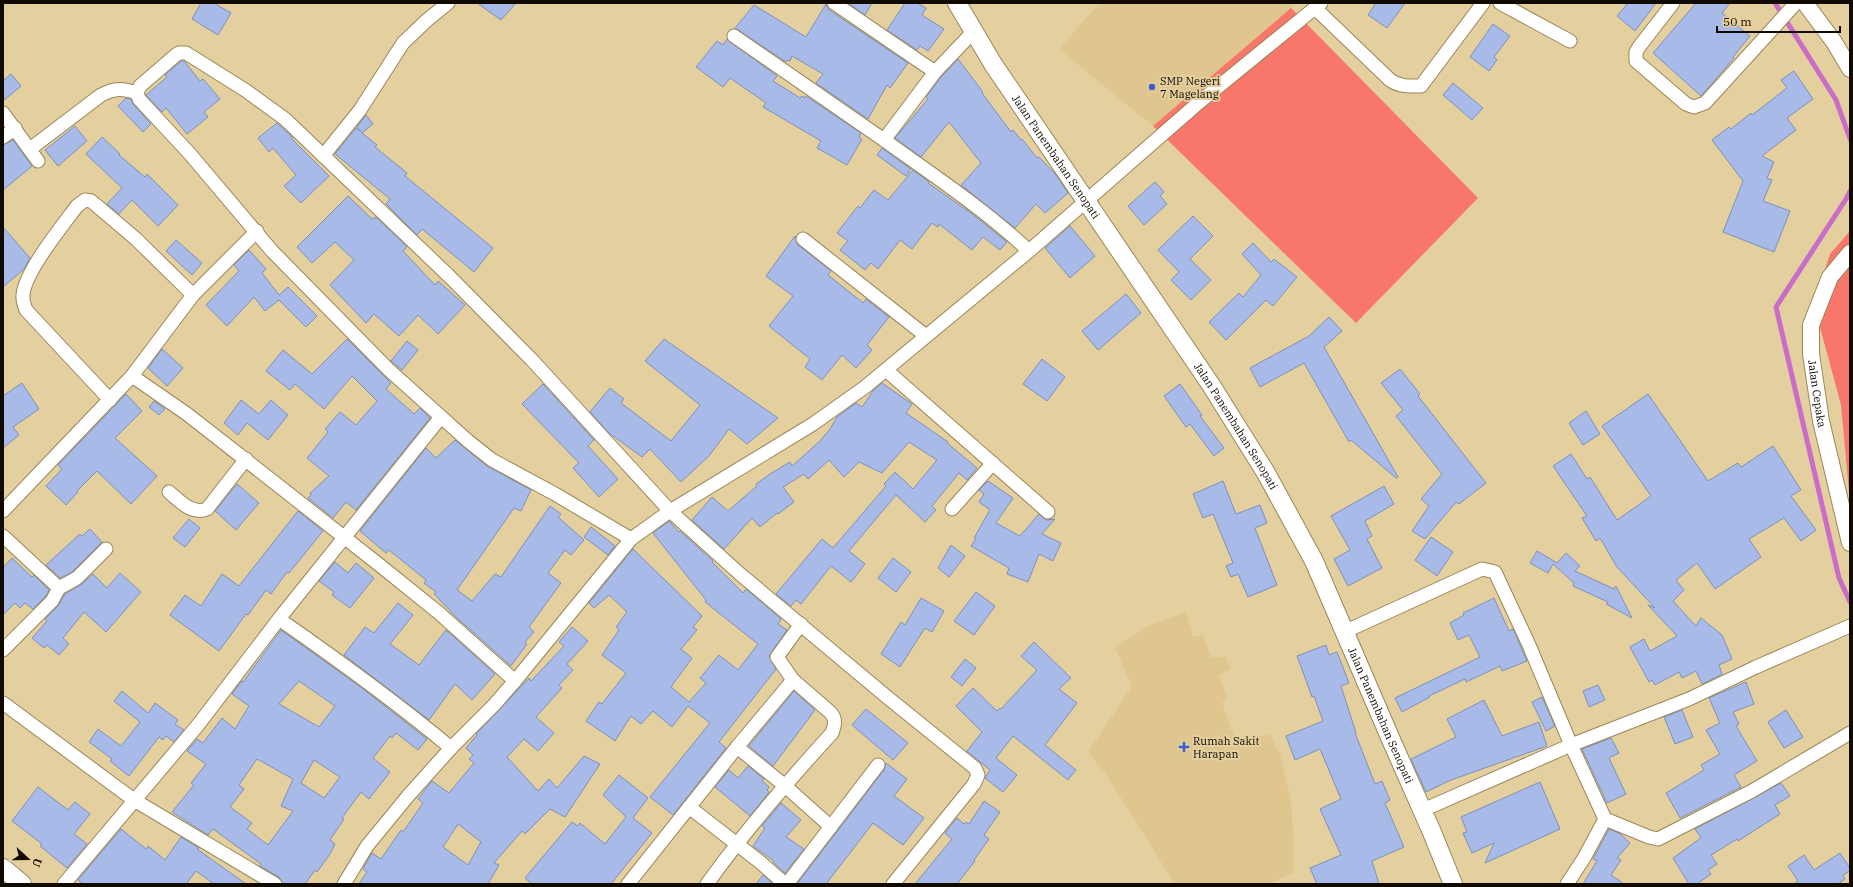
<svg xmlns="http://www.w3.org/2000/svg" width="1853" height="887" viewBox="0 0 1853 887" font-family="'IBM Plex Serif',serif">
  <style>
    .built { fill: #dec68e }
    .green { fill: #f9766a }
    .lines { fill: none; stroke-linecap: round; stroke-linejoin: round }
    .stream { stroke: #c96dc8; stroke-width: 5 }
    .building { fill: #a8bae7; stroke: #7e90bb; fill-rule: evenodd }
    .minor-casing { stroke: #9a8658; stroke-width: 15 }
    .tertiary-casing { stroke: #9a8658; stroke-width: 18 }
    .secondary-casing { stroke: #9a8658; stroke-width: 20 }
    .minor { stroke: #fff; stroke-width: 13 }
    .tertiary { stroke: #fff; stroke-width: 16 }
    .secondary { stroke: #fff; stroke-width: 18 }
    .poi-dot { fill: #3b5dce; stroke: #e4cf9e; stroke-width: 1.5 }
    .labels { text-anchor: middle; stroke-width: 4; stroke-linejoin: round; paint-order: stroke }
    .poi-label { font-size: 11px; fill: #110a00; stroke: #e4cf9e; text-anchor: start }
    .street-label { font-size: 11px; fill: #110a00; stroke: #e4cf9e }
  </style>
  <rect width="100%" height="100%" fill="#e4cf9e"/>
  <!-- built -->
  <g class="built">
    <polygon points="1100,3 1292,3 1291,8 1153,126 1059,49"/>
    <polygon points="1186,612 1193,637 1203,635 1211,658 1226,656 1230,669 1219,675 1227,698 1222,703 1236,742 1269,734 1280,754 1291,800 1294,846 1293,873 1268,884 1175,884 1106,774 1088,752 1132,686 1115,648 1146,627"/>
  </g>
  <!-- green -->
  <g class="green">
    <polygon points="1291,8 1478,198 1356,323 1153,126"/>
    <polygon points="1850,231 1850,503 1841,405 1814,305 1830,254"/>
  </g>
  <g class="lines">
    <!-- stream -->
    <g class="stream">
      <polyline points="1775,3 1836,100 1850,139"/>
      <polyline points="1850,191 1846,199 1776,307 1839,578 1850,602"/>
    </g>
  </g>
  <!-- building -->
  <g class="building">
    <polygon points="201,3 214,3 231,13 218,35 192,19"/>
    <polygon points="477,3 516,3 501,20"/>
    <polygon points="848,3 872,3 865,15"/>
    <polygon points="905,3 917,3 926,8 922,15 944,29 928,51 920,46 917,50 887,30"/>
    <polygon points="1376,3 1405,3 1387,28 1368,15"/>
    <polygon points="1628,3 1656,3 1635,31 1617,16"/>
    <polygon points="1696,3 1730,3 1722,13 1750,36 1733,57 1734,58 1701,96 1653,53"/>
    <polygon points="826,4 829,10 908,63 890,88 887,85 868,119 816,83 823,74 792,56 790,61 788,60 786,62 735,28 754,5 806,37"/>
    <polygon points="1493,24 1510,36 1494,57 1497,60 1489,71 1470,57"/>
    <polygon points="727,39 777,76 773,81 800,98 802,96 805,98 806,96 861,133 859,137 862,139 847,165 817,148 821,141 763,107 766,103 730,78 723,87 696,67 717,41 723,45"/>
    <polygon points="958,59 983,92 982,93 1011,132 1013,130 1021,140 1022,139 1037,158 1039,157 1056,175 1068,193 1045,213 1036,204 1015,228 961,185 981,163 949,122 921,157 895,138 928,99 926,97 941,77"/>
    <polygon points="181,61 184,61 200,81 203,79 220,99 204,112 208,117 187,134 166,108 162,112 146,95 167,77 165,75"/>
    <polygon points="1794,71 1813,99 1787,118 1796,130 1762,156 1774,162 1767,178 1772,180 1763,201 1790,211 1774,252 1723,232 1743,181 1712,140 1729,127 1731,129 1751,113 1752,115 1787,88 1781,80"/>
    <polygon points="11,74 21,86 3,101 3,81"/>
    <polygon points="1453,83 1483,108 1472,120 1443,95"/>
    <polygon points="126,98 131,99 133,104 151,124 143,132 118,106"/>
    <polygon points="366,115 373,124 362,133 377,145 375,147 407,173 405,176 493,248 474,272 422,229 417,235 386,204 390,199 335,154 356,128 361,132 357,127"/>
    <polygon points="277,123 292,137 292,139 329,176 301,203 284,186 296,175 273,148 269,152 258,138"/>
    <polygon points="75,126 87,141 58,166 45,150"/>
    <polygon points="102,137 120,154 119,155 145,177 147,174 178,205 158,226 132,200 119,214 107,204 122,188 86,154"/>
    <polygon points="13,140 32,166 3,190 3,145"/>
    <polygon points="882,148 911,169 906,176 877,155"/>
    <polygon points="913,170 929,182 928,183 971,213 1007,242 1000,250 983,237 972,250 939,224 938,227 932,223 912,249 900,240 878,269 871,263 865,270 840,250 848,241 837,233 858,206 860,208 874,190 888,200"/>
    <polygon points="1155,182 1164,192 1160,196 1167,204 1144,225 1128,206"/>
    <polygon points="348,196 372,219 376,217 407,247 403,251 435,285 438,281 465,305 438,334 418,315 399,336 374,314 366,323 330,285 354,260 335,242 312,263 297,247"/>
    <polygon points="1193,216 1213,236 1190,259 1211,280 1191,300 1171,280 1179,272 1158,250"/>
    <polygon points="1070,226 1095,256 1070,278 1045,248"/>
    <polygon points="3,227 30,258 24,269 3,287"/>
    <polygon points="795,236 798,245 831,271 828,275 863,303 866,299 889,317 867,345 872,350 856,368 842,355 822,380 805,367 810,359 769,326 793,296 766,276"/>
    <polygon points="176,240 202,263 192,275 166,251"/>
    <polygon points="1253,243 1271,262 1274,259 1297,277 1273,306 1266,300 1226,340 1209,322 1239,293 1243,297 1261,275 1242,254"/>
    <polygon points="249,250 266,269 262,273 279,295 288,287 317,316 306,327 279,300 265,311 254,297 227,326 206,305 239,271 234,265"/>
    <polygon points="1126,294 1141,313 1098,350 1082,331"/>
    <polygon points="1329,317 1342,331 1324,347 1398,477 1396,478 1351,440 1349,442 1304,363 1260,387 1250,368 1309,336"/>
    <polygon points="347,339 391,383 386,389 414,414 420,408 430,418 356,510 346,502 333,518 308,498 311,495 310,493 329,476 307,458 328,432 325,429 340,412 356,425 377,401 352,376 324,409 295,384 290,390 266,371 283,350 312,374"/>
    <polygon points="664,339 778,418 747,444 729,429 709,456 681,482 650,449 642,457 609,433 590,412 610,388 624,399 621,403 671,441 700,405 645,361"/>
    <polygon points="407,341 418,350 402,370 391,361"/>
    <polygon points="162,349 183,368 167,386 148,368"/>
    <polygon points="1042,359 1065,377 1047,401 1023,384"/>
    <polygon points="1400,369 1420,394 1418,396 1486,483 1459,504 1456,502 1425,539 1412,531 1429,506 1421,499 1442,474 1396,416 1403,410 1381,383"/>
    <polygon points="22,383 39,409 13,427 19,435 3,448 3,396"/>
    <polygon points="882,383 912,404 906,413 948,442 947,443 977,468 967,480 959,473 932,506 936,510 925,522 896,495 849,551 865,564 851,582 831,566 801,604 796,600 791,606 776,594 822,539 833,548 886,486 884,484 895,472 913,489 937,460 909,442 882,473 859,462 844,477 829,460 808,479 804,474 783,487 794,502 778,514 777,513 760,527 752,518 724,549 692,520 712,497 728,511 757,486 756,484 770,474 790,462 792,466 820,441 830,429 837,417 856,403 862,407 873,391"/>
    <polygon points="543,384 594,440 588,446 618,479 599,497 573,468 579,463 522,404"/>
    <polygon points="1180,384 1202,415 1200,416 1224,448 1214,456 1190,424 1186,427 1164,396"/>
    <polygon points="126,394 142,411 115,438 157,476 131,504 97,471 77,491 78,492 66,505 46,486 62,469 58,465"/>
    <polygon points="1648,394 1708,481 1738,463 1741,467 1773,446 1801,490 1791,496 1816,530 1801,541 1784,518 1749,539 1761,557 1715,589 1697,563 1676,580 1684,590 1673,601 1696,626 1701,618 1722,635 1732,659 1719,665 1722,674 1702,684 1696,671 1682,678 1679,672 1655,685 1652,680 1649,682 1630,647 1644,639 1650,651 1677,636 1648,605 1655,608 1617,567 1600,538 1596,541 1582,518 1587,516 1553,466 1571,454 1587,479 1590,477 1617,520 1651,496 1602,426"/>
    <polygon points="241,400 259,414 271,400 288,415 268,440 247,423 238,435 224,423"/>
    <polygon points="154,401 165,409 159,415 149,407"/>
    <polygon points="1586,411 1600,434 1583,445 1569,423"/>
    <polygon points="455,440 487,466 531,490 521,511 514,508 457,590 472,601 495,574 501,577 550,506 561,514 558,517 584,540 571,555 565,550 548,573 561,583 529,627 534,632 525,642 527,644 511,666 456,617 434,594 436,592 424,583 426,580 389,550 386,553 360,531 426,448 436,458"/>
    <polygon points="988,481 1013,498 996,523 1020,536 1039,514 1046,520 1055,519 1042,534 1061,543 1053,561 1039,554 1028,582 1007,574 1009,568 971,546 976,539 974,538 990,510 979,502 984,494 979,490"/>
    <polygon points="1223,481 1236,514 1260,505 1267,523 1255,528 1277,585 1248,597 1238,574 1231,577 1226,566 1233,563 1213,514 1203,518 1193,494"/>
    <polygon points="237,484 259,503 236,530 215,511"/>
    <polygon points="1384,486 1394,504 1365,521 1372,536 1367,539 1382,568 1348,586 1334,559 1350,550 1331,516"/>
    <polygon points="298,511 323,531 289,573 287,572 271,594 266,590 248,615 246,614 219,651 170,615 185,595 201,606 222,574 239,586"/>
    <polygon points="189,519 200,528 185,547 173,538"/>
    <polygon points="669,521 679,532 680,531 713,561 712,562 743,593 746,589 781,619 778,624 787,630 769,656 776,669 719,742 726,748 673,815 650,797 710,723 688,706 672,727 653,711 641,724 631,716 615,741 586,721 599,702 602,704 626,673 602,655 619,630 616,627 627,612 609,595 594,608 589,603 633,549 702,616 693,627 697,630 681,649 692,658 671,687 689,702 706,683 700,678 719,655 738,670 758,644 705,602 706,600 653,533"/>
    <polygon points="591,527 615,546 608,555 584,537"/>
    <polygon points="90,529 102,542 72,572 60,578 46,565 80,534 82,536"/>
    <polygon points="1431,537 1453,552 1437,576 1415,560"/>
    <polygon points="951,545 965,556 949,577 938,568"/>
    <polygon points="1537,551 1557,563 1566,553 1580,566 1575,571 1614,589 1616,586 1632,618 1606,604 1608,602 1573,586 1574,583 1553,564 1548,573 1530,563"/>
    <polygon points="12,558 32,577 34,575 49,590 46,596 33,609 25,603 20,608 15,603 3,615 3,568"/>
    <polygon points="893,558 911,572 896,592 878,578"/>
    <polygon points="335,562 348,573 356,563 374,578 350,608 332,595 334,592 319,581"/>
    <polygon points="120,573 141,592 106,632 84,612 63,638 69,644 59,655 47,645 44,648 32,638 47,621 45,619 58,606 65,594 81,585 93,574 107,588"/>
    <polygon points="976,592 995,606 974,635 954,621"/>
    <polygon points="921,598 944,611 932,632 925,628 900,667 881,654 901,622 905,625"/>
    <polygon points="1494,598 1509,631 1513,629 1527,661 1502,671 1500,666 1466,682 1465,679 1429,696 1430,697 1402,712 1395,698 1480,657 1469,635 1458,640 1450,623 1464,615 1463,613"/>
    <polygon points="398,603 413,615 390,644 419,665 446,630 495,674 472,700 455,684 429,720 344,655 365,627 374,633"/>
    <path d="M 572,627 L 588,641 L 567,664 L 573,670 L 559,685 L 562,688 L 536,717 L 554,733 L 538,751 L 524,739 L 507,757 L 538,791 L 549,779 L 557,788 L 584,756 L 600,764 L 565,817 L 550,809 L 525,834 L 522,831 L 494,863 L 499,865 L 488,884 L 359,884 L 367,872 L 363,869 L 372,853 L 381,859 L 401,830 L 403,832 L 423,803 L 418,799 L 432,781 L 449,793 L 474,763 L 469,759 L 473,755 L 466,748 L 477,735 L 476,734 L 529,678 L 531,681 L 564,646 L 559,642 ZM 458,824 L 481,842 L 468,865 L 443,847 Z"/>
    <path d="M 281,630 L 362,688 L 427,739 L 418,750 L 396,733 L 392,738 L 390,736 L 373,758 L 390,772 L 369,799 L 361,792 L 342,818 L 344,819 L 330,840 L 335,844 L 330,854 L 317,872 L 315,870 L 305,884 L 283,884 L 279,877 L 260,866 L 261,864 L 213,829 L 208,835 L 172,812 L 194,785 L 191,783 L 206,764 L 187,751 L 197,739 L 203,743 L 222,718 L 235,729 L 249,706 L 232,694 L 242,681 L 243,682 ZM 299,681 L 335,706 L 319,727 L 279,704 ZM 257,759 L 293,779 L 281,806 L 293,811 L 268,845 L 247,829 L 252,823 L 230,807 L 244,789 L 239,785 ZM 314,760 L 340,777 L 324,798 L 301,783 Z"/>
    <polygon points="1034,642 1071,678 1059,689 1077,703 1045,745 1076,770 1068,780 1013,736 996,758 1017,775 1003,792 985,778 990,770 967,751 982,732 956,706 973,688 997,711 1000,708 1001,709 1037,670 1021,656"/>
    <polygon points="1326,645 1329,655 1337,652 1349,683 1341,686 1356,733 1355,733 1375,784 1382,781 1390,800 1385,803 1404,847 1372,861 1379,884 1317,884 1310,868 1341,855 1320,809 1341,799 1320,749 1295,760 1286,736 1323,721 1314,696 1312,697 1297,656"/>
    <polygon points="965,659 976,668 962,686 951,677"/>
    <polygon points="1746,682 1754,704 1733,712 1739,724 1736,726 1757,761 1734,775 1741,787 1680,818 1666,793 1704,770 1701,765 1720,754 1706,730 1720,723 1709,698"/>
    <polygon points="1598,685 1605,700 1589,707 1583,691"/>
    <polygon points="122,691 148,713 155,703 178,720 175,724 184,730 174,742 166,736 163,740 159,737 129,776 110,761 112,759 89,742 98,729 121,746 140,722 114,701"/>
    <polygon points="794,691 815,710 773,766 749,746"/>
    <polygon points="1542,697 1555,726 1546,731 1532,702"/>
    <polygon points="1484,700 1502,736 1539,722 1547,746 1451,780 1426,792 1411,759 1456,737 1447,719"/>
    <polygon points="866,709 908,743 893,760 852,725"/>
    <polygon points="1682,710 1693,737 1675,744 1664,717"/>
    <polygon points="1786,710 1803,737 1784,748 1768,722"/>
    <polygon points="1611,738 1619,753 1609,758 1626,794 1607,803 1582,749"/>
    <polygon points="886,763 907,779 894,796 924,818 903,845 873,823 826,884 797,884 884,770"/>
    <polygon points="748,766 764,779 762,781 769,787 767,790 769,792 750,816 715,787 729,770 738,778"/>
    <polygon points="619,775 648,798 633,818 652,833 611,884 532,884 525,878 572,822 578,826 580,823 605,844 626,817 603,795"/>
    <polygon points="1540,782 1560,829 1485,863 1494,843 1472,853 1463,833 1467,832 1461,817"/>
    <polygon points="1781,783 1790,796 1775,805 1780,814 1738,841 1737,839 1711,855 1717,864 1708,870 1711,874 1697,884 1689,884 1673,858 1701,838 1695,829"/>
    <polygon points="38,787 68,810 75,802 90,814 74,834 87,844 67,868 40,846 42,844 12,821"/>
    <polygon points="984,801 1000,812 984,835 989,839 974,860 975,861 957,884 915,884 952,839 945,833 957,818 964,824 966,822 969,824"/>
    <polygon points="781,803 801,820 786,837 804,849 785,873 773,862 774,861 753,846 765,828 762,826"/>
    <polygon points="121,829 146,849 148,846 165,860 181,837 199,848 197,849 246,884 214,884 196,871 186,884 83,884 78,880"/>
    <polygon points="1609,829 1619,833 1630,843 1617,858 1621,860 1611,875 1624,884 1583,884 1597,861 1593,859"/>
    <polygon points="1840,853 1850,868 1850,871 1843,875 1845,879 1838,884 1794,884 1798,881 1788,866 1804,855 1814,870"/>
    <polygon points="763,875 773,884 756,884"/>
  </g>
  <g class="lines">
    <!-- minor casing -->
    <g class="minor-casing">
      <g id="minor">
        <polyline points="834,3 935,72"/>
        <polyline points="1500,3 1570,41"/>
        <polyline points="1673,3 1639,47 1636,52 1636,61 1686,104 1694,107 1705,103 1796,3"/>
        <path d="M 1315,8 L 1390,80 C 1400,87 1409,86 1421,86 L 1483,3"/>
        <polyline points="734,36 884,140 935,72 974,31"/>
        <polyline points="3,113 38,161"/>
        <polyline points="3,137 15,128"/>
        <path d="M 884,140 C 933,175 984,209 1029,251"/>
        <path d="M 30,149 L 101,95 C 115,88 122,88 137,93"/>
        <polyline points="323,156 360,110 403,43 426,21 448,3"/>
        <polyline points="803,239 926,336"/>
        <polyline points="886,370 1048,512"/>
        <polyline points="132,376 187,414 377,563 439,613 515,681"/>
        <path d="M 110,400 L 26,310 C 25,307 23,302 23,298 C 21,276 63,225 77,206 L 85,200 L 91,201 L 96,205 L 136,239 L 193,295"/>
        <path d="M 169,492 C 180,501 191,515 207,509 L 246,459"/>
        <polyline points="952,509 993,463"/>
        <polyline points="3,511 132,376 193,295 257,231"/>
        <polyline points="3,536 59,588"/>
        <polyline points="631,539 555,494 492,460 468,441 388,369 272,251 190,154 139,99 137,93 140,86 176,55 179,53 186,53 245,90 285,119 451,278 532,360 670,511 740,574 887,697 975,768 978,775 974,784 893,884"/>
        <path d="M 279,619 C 338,660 396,702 451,748"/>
        <polyline points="1344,632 1482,569 1495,572 1529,645 1571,745 1605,819"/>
        <polyline points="3,650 52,601 59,588 77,578 106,549"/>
        <polyline points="3,703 134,800 275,884"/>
        <polyline points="737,747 784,785 831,827"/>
        <polyline points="689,807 760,862 785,884"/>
        <polyline points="1423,810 1571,745 1689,699 1756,667 1850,626"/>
        <polyline points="64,884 198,725 282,615 441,417"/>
        <polyline points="344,884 367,846 408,796 451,748 494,705 515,681 631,539 670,511 813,424 865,387 1029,251 1196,105 1321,3"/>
        <polyline points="628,884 737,747 793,680 777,657 801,624"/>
        <path d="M 707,884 C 745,831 788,781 832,733 C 835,725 836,719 831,713 L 793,680"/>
        <polyline points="787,884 878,765"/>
        <polyline points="1567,884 1584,858 1605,819 1649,837 1658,839 1752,791 1850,733"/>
      </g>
    </g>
    <!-- tertiary casing -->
    <g class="tertiary-casing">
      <g id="tertiary">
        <polyline points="1805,3 1834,42 1850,69"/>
        <path id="s1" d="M 1850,253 L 1830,277 L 1811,325 L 1811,354 L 1821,421 L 1850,543"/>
      </g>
    </g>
    <!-- secondary casing -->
    <g class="secondary-casing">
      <g id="secondary">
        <path id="s2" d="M 957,3 L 993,64 L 1211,385 L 1266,473 L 1314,561 L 1392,742 L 1431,830 L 1453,884"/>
        <polyline points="3,868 22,884"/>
      </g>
    </g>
    <!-- minor -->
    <use href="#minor" class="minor"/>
    <!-- tertiary -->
    <use href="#tertiary" class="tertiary"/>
    <!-- secondary -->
    <use href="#secondary" class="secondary"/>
  </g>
  <!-- markers -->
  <g class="poi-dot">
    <circle cx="1152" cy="87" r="4"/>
    <path d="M1182 741h4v4h4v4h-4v4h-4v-4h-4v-4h4z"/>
  </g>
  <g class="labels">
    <!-- poi labels -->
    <g class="poi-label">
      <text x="1160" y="85">SMP Negeri<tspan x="1160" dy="13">7 Magelang</tspan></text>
      <text x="1193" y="745">Rumah Sakit<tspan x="1193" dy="13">Harapan</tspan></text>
    </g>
    <!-- street labels -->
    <g class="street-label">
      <text dy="4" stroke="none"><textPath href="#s2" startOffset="183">Jalan Panembahan Senopati</textPath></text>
      <text dy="4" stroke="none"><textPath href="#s1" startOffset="152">Jalan Cepaka</textPath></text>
      <text dy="4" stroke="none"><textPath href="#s2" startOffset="507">Jalan Panembahan Senopati</textPath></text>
      <text dy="4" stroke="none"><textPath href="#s2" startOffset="831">Jalan Panembahan Senopati</textPath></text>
    </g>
  </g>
  <!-- border -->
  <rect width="1853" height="887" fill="none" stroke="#110a00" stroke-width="8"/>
  <!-- north arrow -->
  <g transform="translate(28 859) rotate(111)" stroke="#e4cf9e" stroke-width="3" paint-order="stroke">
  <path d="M0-3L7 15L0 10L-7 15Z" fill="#110a00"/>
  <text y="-6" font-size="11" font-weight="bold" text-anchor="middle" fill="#110a00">U</text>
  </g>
  <!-- scale -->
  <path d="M1717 26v6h123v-6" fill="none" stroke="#110a00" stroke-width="2"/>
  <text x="1723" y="26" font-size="12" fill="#110a00" stroke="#e4cf9e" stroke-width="3" paint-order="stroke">50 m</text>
</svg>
